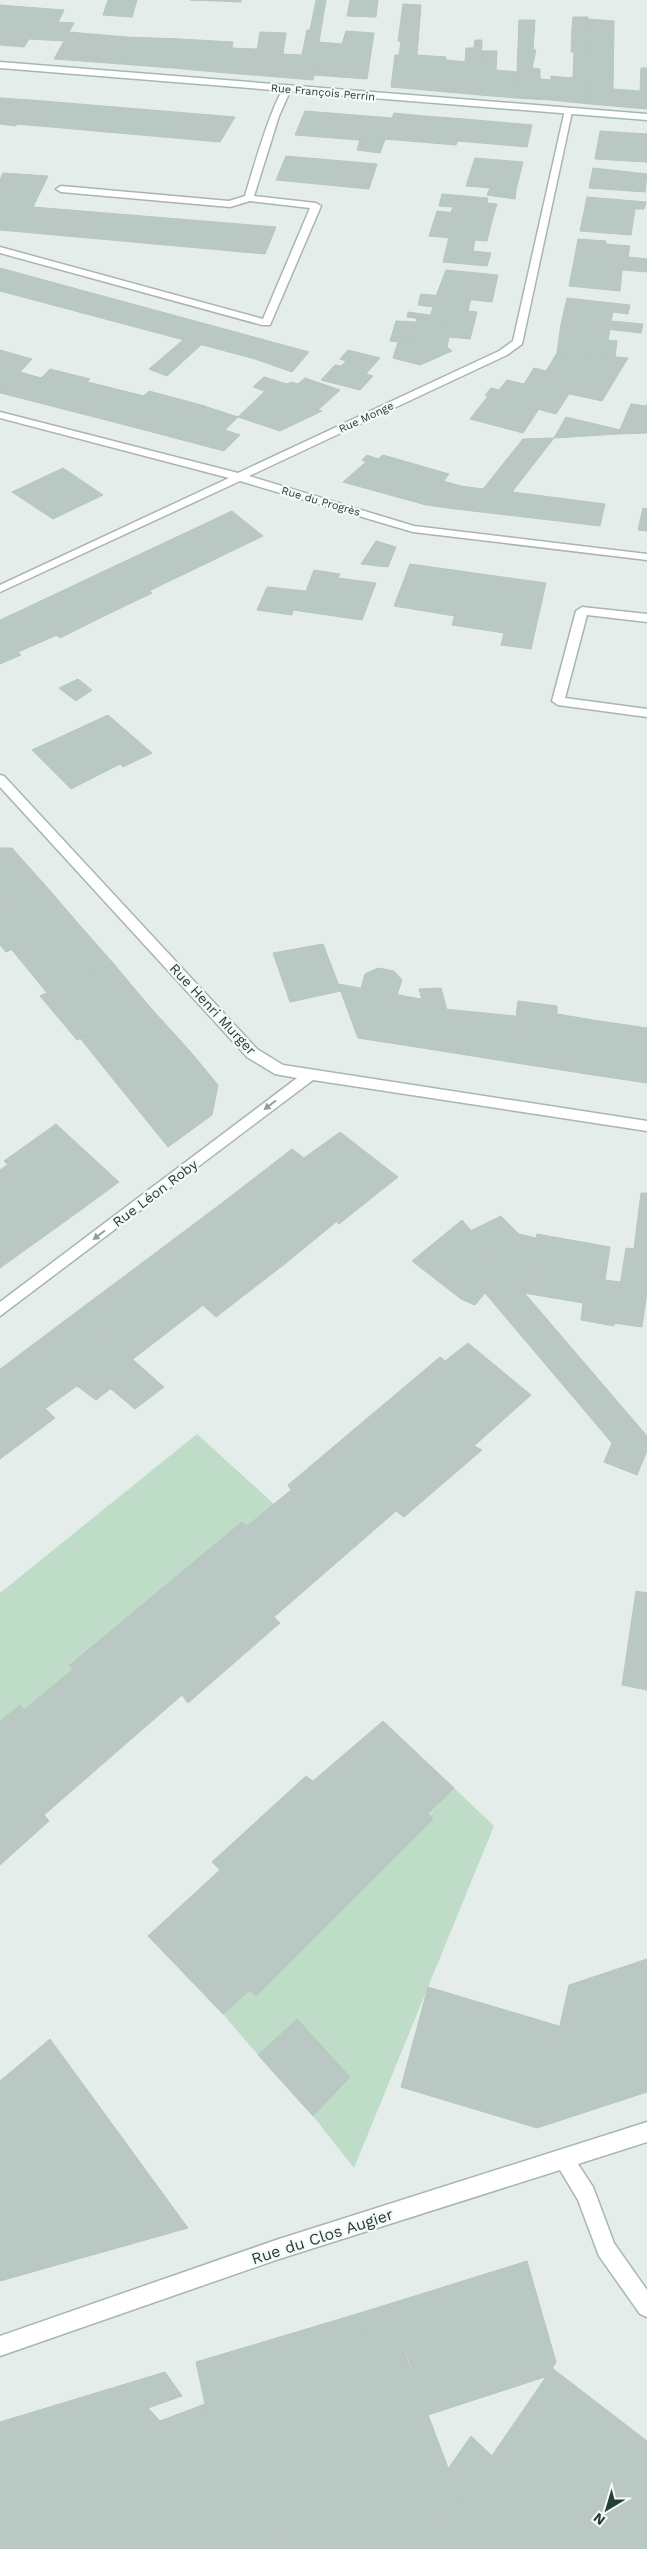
<svg xmlns="http://www.w3.org/2000/svg" width="647" height="2549" viewBox="0 0 647 2549" font-family="'Work Sans',sans-serif">
  <style>
    .green { fill: #bfdcc8 }
    .building { fill: #bac8c3; stroke: #b7c6c1 }
    .lines { fill: none; stroke-linecap: round; stroke-linejoin: round }
    .lane-casing { stroke: #a8b5b1; stroke-width: 3 }
    .street-casing { stroke: #a8b5b1; stroke-width: 3 }
    .secondary-casing { stroke: #a4b8b2; stroke-width: 3 }
    .lane { fill: #fff; fill-rule: evenodd }
    .street { fill: #fff; fill-rule: evenodd }
    .secondary { fill: #fff; fill-rule: evenodd }
    .oneway { fill: #929e9c }
    .labels { text-anchor: middle; stroke-width: 4.5; stroke-linejoin: round; paint-order: stroke }
    .far-street-label { font-size: 11px; fill: #253e38; stroke: #f5f9f7 }
    .street-label { font-size: 14px; fill: #253e38; stroke: #f5f9f7 }
    .near-street-label { font-size: 16px; fill: #253e38; stroke: #f5f9f7 }
  </style>
  <rect width="100%" height="100%" fill="#e5edea"/>
  <!-- green -->
  <g class="green">
    <polygon points="197,1434 274,1504 247,1526 242,1522 69,1664 73,1669 24,1710 20,1705 0,1721 0,1593"/>
    <polygon points="454,1788 494,1826 354,2168 313,2116 297,2019 258,2055 223,2014 250,1990 256,1996"/>
  </g>
  <!-- building -->
  <g class="building">
    <polygon points="108,0 137,0 132,17 103,15"/>
    <polygon points="190,0 241,0 241,2"/>
    <polygon points="316,0 326,0 321,30 310,30"/>
    <polygon points="350,0 378,0 376,17 347,16"/>
    <polygon points="403,4 421,5 417,55 399,55 401,41 398,41"/>
    <polygon points="0,5 64,10 58,22 74,23 64,41 29,39 24,47 0,45"/>
    <polygon points="573,17 588,17 588,28 572,28"/>
    <polygon points="588,19 614,21 613,89 640,91 641,68 647,68 647,109 590,104"/>
    <polygon points="519,20 535,20 533,50 536,50 532,68 540,69 540,79 551,80 551,100 516,98"/>
    <polygon points="572,28 588,28 590,104 551,100 551,76 573,78 574,52 571,52"/>
    <polygon points="307,30 321,30 313,80 253,75 260,32 286,33 283,54 302,55"/>
    <polygon points="346,31 374,33 367,79 314,75 319,42 342,44"/>
    <polygon points="69,32 127,37 121,64 54,59"/>
    <polygon points="127,37 180,39 173,68 121,64"/>
    <polygon points="180,39 233,42 227,73 173,68"/>
    <polygon points="475,40 482,40 480,95 414,89 417,55 446,57 446,60 465,62 466,48 474,48"/>
    <polygon points="232,48 257,49 253,75 227,73"/>
    <polygon points="482,51 497,51 496,70 517,72 516,98 480,95"/>
    <polygon points="395,55 417,55 414,89 391,87"/>
    <polygon points="0,98 31,100 16,126 0,124"/>
    <polygon points="31,100 235,117 220,142 17,124"/>
    <polygon points="305,111 392,118 384,142 295,135"/>
    <polygon points="394,113 424,116 465,119 456,145 384,139"/>
    <polygon points="465,119 532,125 527,147 458,141"/>
    <polygon points="600,131 647,134 647,162 595,159"/>
    <polygon points="360,140 384,142 380,153 357,150"/>
    <polygon points="286,156 377,164 369,189 276,180"/>
    <polygon points="475,158 523,162 516,190 466,186"/>
    <polygon points="593,168 647,174 645,192 589,188"/>
    <polygon points="3,173 48,176 33,207 276,227 265,254 0,230 0,180"/>
    <polygon points="490,188 516,190 515,199 487,195"/>
    <polygon points="442,194 488,198 487,203 497,204 493,217 451,212 453,207 439,206"/>
    <polygon points="587,197 646,202 644,209 635,209 631,235 580,231"/>
    <polygon points="437,211 493,217 487,241 429,236"/>
    <polygon points="449,237 475,240 473,251 491,253 487,266 443,262"/>
    <polygon points="578,239 606,241 606,244 630,246 628,257 647,259 647,272 573,266"/>
    <polygon points="573,266 622,270 620,291 569,286"/>
    <polygon points="0,268 309,352 292,372 255,359 0,291"/>
    <polygon points="446,270 498,275 492,302 436,296"/>
    <polygon points="421,294 471,299 468,311 477,312 474,324 429,320 433,307 418,305"/>
    <polygon points="567,298 630,305 628,314 613,312 611,321 643,324 641,333 561,324"/>
    <polygon points="408,312 430,315 429,320 407,317"/>
    <polygon points="417,318 429,320 474,324 470,339 449,337 447,347 452,351 420,365 393,358 398,342 410,343"/>
    <polygon points="396,321 415,322 410,343 390,341"/>
    <polygon points="561,324 610,330 608,340 617,341 615,357 557,353"/>
    <polygon points="183,340 201,345 167,376 149,369"/>
    <polygon points="0,350 32,359 1,393 0,393"/>
    <polygon points="348,350 380,358 366,374 373,376 360,390 321,380 335,365 341,366 346,361 340,359"/>
    <polygon points="557,353 615,357 628,358 602,401 524,384 534,368 546,371"/>
    <polygon points="50,369 90,379 59,408 1,393 20,372 41,378"/>
    <polygon points="264,377 287,384 291,382 298,384 305,378 340,390 318,410 253,387"/>
    <polygon points="507,380 524,384 569,394 556,414 485,395 491,388 499,390"/>
    <polygon points="88,382 144,396 114,422 59,408"/>
    <polygon points="149,391 205,406 171,437 114,422"/>
    <polygon points="265,391 318,410 322,411 280,431 238,417"/>
    <polygon points="488,396 539,409 523,433 470,419"/>
    <polygon points="631,404 646,406 647,404 647,433 618,434"/>
    <polygon points="204,406 238,417 225,430 240,435 224,451 171,437"/>
    <polygon points="566,417 620,430 618,434 554,438"/>
    <polygon points="554,438 512,492 507,515 455,509 461,486 483,489 523,439"/>
    <polygon points="367,455 378,459 383,455 449,474 426,505 343,482 366,462 362,460"/>
    <polygon points="63,468 103,495 53,519 12,492"/>
    <polygon points="443,481 461,486 455,509 426,505"/>
    <polygon points="512,492 605,504 600,526 507,515"/>
    <polygon points="643,508 647,509 647,531 638,530"/>
    <polygon points="232,511 263,536 149,591 117,565"/>
    <polygon points="376,541 396,547 388,567 361,564"/>
    <polygon points="410,564 467,572 455,616 394,606"/>
    <polygon points="117,565 152,593 100,618 66,589"/>
    <polygon points="314,570 340,574 338,578 376,583 362,620 293,610 292,615 257,610 267,587 306,591"/>
    <polygon points="467,572 546,583 531,649 501,645 504,633 452,625"/>
    <polygon points="66,589 100,618 60,638 26,608"/>
    <polygon points="26,608 57,635 18,652 0,637 0,620"/>
    <polygon points="0,637 18,652 21,655 0,664"/>
    <polygon points="78,679 92,690 76,701 59,688"/>
    <polygon points="108,715 152,753 123,767 120,764 71,789 32,750"/>
    <polygon points="0,848 12,848 45,885 0,904"/>
    <polygon points="45,885 76,921 6,952 0,945 0,904"/>
    <polygon points="76,921 113,963 47,993 12,950"/>
    <polygon points="323,944 341,991 290,1002 273,953"/>
    <polygon points="113,963 149,1006 77,1040 40,996"/>
    <polygon points="378,968 394,971 402,980 397,995 361,988 365,974"/>
    <polygon points="338,984 421,999 435,1050 358,1038"/>
    <polygon points="441,988 447,1010 424,1007 419,989"/>
    <polygon points="518,1001 557,1006 557,1014 593,1020 587,1074 510,1062"/>
    <polygon points="149,1006 189,1050 117,1084 80,1038"/>
    <polygon points="424,1007 515,1016 510,1062 435,1050"/>
    <polygon points="593,1020 647,1028 647,1083 587,1074"/>
    <polygon points="189,1050 218,1085 212,1115 168,1147 117,1084"/>
    <polygon points="56,1124 119,1182 67,1220 4,1161"/>
    <polygon points="340,1132 398,1177 339,1224 270,1166 292,1149 304,1158"/>
    <polygon points="7,1165 67,1220 0,1268 0,1170"/>
    <polygon points="270,1166 336,1222 286,1263 218,1206"/>
    <polygon points="641,1193 647,1193 647,1292 642,1327 614,1323 626,1248 634,1249"/>
    <polygon points="218,1206 286,1263 216,1317 150,1257"/>
    <polygon points="501,1216 519,1234 536,1238 524,1293 470,1231"/>
    <polygon points="462,1220 647,1436 647,1451 637,1475 604,1462 612,1443 485,1293 475,1305 461,1299 412,1261"/>
    <polygon points="537,1234 610,1247 605,1280 620,1282 614,1326 581,1320 583,1303 524,1293"/>
    <polygon points="150,1257 203,1305 133,1359 79,1310"/>
    <polygon points="79,1310 140,1366 96,1400 77,1386 46,1408 3,1367"/>
    <polygon points="468,1343 531,1395 474,1446 482,1450 404,1517 396,1511 274,1617 280,1623 188,1703 182,1695 44,1815 49,1821 0,1865 0,1721 20,1705 24,1710 73,1669 69,1665 242,1522 247,1526 291,1490 288,1485 440,1357 445,1361"/>
    <polygon points="140,1366 164,1387 135,1409 111,1389"/>
    <polygon points="3,1367 55,1418 0,1459 0,1369"/>
    <polygon points="636,1591 647,1593 647,1690 622,1685"/>
    <polygon points="383,1721 454,1788 428,1814 433,1819 256,1996 250,1990 223,2014 148,1936 220,1870 212,1862 306,1776 313,1781"/>
    <polygon points="647,1959 647,2092 537,2128 569,1985"/>
    <polygon points="428,1987 559,2026 537,2128 401,2087"/>
    <polygon points="297,2019 350,2077 313,2116 258,2055"/>
    <polygon points="50,2039 188,2228 0,2281 0,2081"/>
    <polygon points="527,2261 556,2362 548,2376 428,2415 389,2304"/>
    <polygon points="389,2304 408,2362 389,2368 374,2360 360,2313"/>
    <polygon points="360,2313 374,2360 389,2368 408,2362 461,2502 428,2549 278,2549 241,2511 191,2454 205,2404 196,2362"/>
    <polygon points="552,2368 647,2441 647,2549 428,2549"/>
    <polygon points="165,2372 182,2396 148,2408 160,2421 205,2404 191,2454 241,2511 210,2549 0,2549 0,2422"/>
    <polygon points="471,2436 492,2456 461,2502 448,2469"/>
    <polygon points="241,2511 278,2549 210,2549"/>
  </g>
  <g class="lines">
    <!-- lane casing -->
    <g class="lane-casing">
      <g id="lane">
        <path d="M 287,86 L 291,89 L 279,116 L 254,196 L 316,203 L 321,206 L 270,325 L 262,325 L 0,253 L 0,247 L 263,319 L 310,208 L 250,201 L 230,207 L 61,192 L 56,189 L 61,186 L 229,201 L 245,196 C 250,179 275,91 287,86 Z"/>
        <polygon points="582,607 647,614 647,622 587,615 565,698 647,709 647,717 558,705 552,701 576,611"/>
      </g>
    </g>
    <!-- street casing -->
    <g class="street-casing">
      <g id="street">
        <polygon points="565,110 572,112 522,344 507,355 249,476 414,526 647,554 647,560 413,532 240,481 0,592 0,585 229,478 0,418 0,412 238,473 499,351 513,341"/>
        <polygon points="0,775 4,776 257,1049 283,1065 647,1121 647,1131 313,1080 0,1316 0,1302 297,1078 275,1074 247,1057 0,787"/>
        <polygon points="647,2122 647,2142 578,2164 593,2187 614,2243 647,2290 647,2317 640,2314 599,2256 578,2200 560,2170 276,2260 0,2356 0,2336 276,2240"/>
      </g>
    </g>
    <!-- secondary casing -->
    <g class="secondary-casing">
      <polygon id="secondary" points="0,62 647,114 647,120 0,68"/>
    </g>
    <!-- lane -->
    <use href="#lane" class="lane"/>
    <!-- street -->
    <use href="#street" class="street"/>
    <!-- secondary -->
    <use href="#secondary" class="secondary"/>
  </g>
  <!-- one-way arrows -->
  <defs><path id="oneway-solid" d="M-6-.8H1V-3.2L6.5 0L1 3.2V.8H-6Z" transform="scale(1.25)"/></defs>
  <g class="oneway">
    <use href="#oneway-solid" transform="translate(270 1105) rotate(143)"/>
    <use href="#oneway-solid" transform="translate(99 1235) rotate(143)"/>
  </g>
  <g class="labels">
    <!-- far-street labels -->
    <g class="far-street-label">
      <text transform="translate(323 92) rotate(5)" y="4">Rue François Perrin</text>
      <text transform="translate(366 417) rotate(-25)" y="4">Rue Monge</text>
      <text transform="translate(321 501) rotate(16)" y="4">Rue du Progrès</text>
    </g>
    <!-- street labels -->
    <g class="street-label">
      <text transform="translate(213 1009) rotate(47)" y="5">Rue Henri Murger</text>
      <text transform="translate(155 1193) rotate(-37)" y="5">Rue Léon Roby</text>
    </g>
    <!-- near-street labels -->
    <g class="near-street-label">
      <text transform="translate(322 2236) rotate(-18)" y="6">Rue du Clos Augier</text>
    </g>
  </g>
  <!-- north arrow -->
  <g transform="translate(607 2509) rotate(218)" stroke="#f5f9f7" stroke-width="4" paint-order="stroke">
  <path d="M0-4L9 19L0 12L-9 19Z" fill="#253e38"/>
  <text y="-8" font-size="14" font-weight="bold" text-anchor="middle" fill="#253e38">N</text>
  </g>
</svg>
